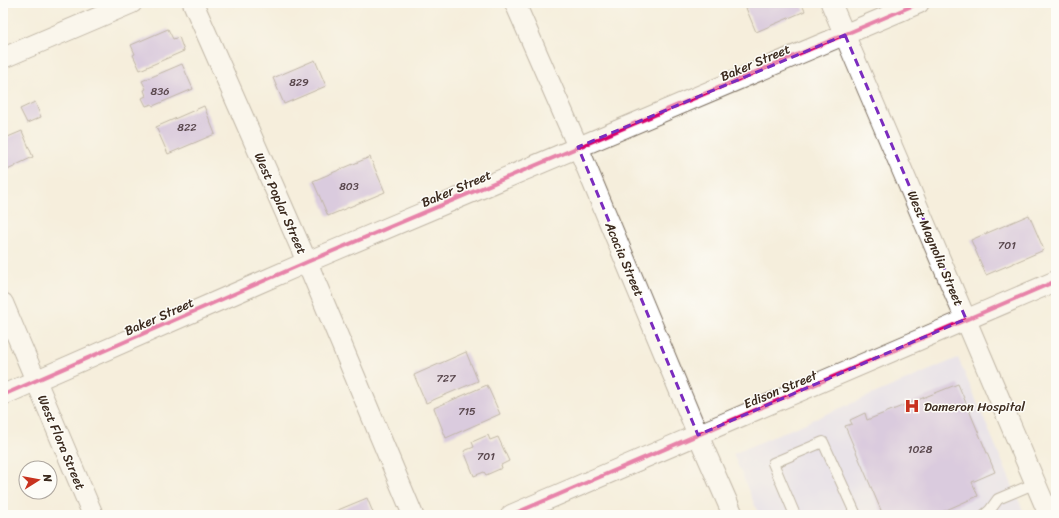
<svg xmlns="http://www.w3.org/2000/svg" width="1059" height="518" viewBox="0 0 1059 518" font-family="Sriracha,sans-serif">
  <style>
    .built { fill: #dad6f7 }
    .building { fill: #b9a0df }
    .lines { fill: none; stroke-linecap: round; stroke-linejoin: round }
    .lane-casing { stroke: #7c6f60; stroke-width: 12 }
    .street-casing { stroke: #7c6f60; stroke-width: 22 }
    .lane { stroke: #fff; stroke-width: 10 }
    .street { stroke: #fff; stroke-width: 20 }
    .cycleway-casing { stroke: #fdfcf7; stroke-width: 6 }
    .cycleway { stroke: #d6006c; stroke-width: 4 }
    .marked { fill: none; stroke: #7b2cbf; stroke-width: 3; stroke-dasharray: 8 5; stroke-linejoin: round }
    .labels { text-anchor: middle; stroke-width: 3; stroke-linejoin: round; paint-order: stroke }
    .number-label { font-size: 11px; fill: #5a484e }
    .street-label { font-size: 13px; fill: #3b2a1e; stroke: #fdfcf7 }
    .poi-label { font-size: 13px; fill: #3b2a1e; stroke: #fdfcf7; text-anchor: start }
  </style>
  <rect width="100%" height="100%" fill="#fdfcf7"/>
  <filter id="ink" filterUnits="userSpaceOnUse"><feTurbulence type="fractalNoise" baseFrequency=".025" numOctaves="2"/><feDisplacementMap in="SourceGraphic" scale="8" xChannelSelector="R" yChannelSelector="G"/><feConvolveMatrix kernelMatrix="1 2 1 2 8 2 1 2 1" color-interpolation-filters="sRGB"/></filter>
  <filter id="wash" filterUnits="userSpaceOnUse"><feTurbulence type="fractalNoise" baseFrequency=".012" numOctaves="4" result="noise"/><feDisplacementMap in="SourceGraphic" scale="16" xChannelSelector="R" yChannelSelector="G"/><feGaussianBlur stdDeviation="0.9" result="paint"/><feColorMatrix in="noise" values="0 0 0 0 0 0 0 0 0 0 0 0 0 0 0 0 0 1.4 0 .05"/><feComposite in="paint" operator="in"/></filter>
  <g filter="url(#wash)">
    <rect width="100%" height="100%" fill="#f5eedc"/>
    <!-- built -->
    <polygon class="built" points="958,358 1025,515 759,515 733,454"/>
    <g id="blocks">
      <!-- building -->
      <g class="building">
        <polygon points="757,3 801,3 805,11 756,32 746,8"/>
        <polygon points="168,29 173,39 179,37 184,51 140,70 133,55 135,54 131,45"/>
        <polygon points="315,60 326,86 284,104 273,78"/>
        <polygon points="182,64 193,89 153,106 152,104 146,106 142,98 146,96 144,90 146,89 142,81"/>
        <polygon points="35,102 41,117 27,123 20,109"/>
        <polygon points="204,106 215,134 168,154 156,127"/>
        <polygon points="22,131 33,157 16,165 16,166 3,172 3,139"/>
        <polygon points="370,157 385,192 328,216 313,181"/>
        <polygon points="1029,215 1044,250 986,275 971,240"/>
        <polygon points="466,352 478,381 426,403 414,375"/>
        <polygon points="958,384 995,472 972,482 978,496 935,515 903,515 903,513 899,515 883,515 845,426 852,424 850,420 865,413 867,420"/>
        <polygon points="487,385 500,414 446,438 434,408"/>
        <polygon points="488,435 490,440 498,437 509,461 501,465 502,468 486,475 484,472 474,476 464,451 474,447 472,442"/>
        <polygon points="367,498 374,515 326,515"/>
      </g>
    </g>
  </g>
  <g filter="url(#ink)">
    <use href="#blocks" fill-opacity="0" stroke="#7c6f60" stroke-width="1"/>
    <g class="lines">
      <!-- lane casing -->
      <g class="lane-casing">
        <g id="lane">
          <polyline points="795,515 773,463 823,442 856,515"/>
          <polyline points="984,515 990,510 998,499 1036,483"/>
        </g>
      </g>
      <!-- street casing -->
      <g class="street-casing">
        <g id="street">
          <polyline points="193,3 307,262 413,515"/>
          <polyline points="515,3 578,147 698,435 733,515"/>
          <polyline points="831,3 1049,515"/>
          <polyline points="3,58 132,3"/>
          <polyline points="3,303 93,515"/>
          <polyline points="3,395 307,262 919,3"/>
          <polyline points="511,515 1056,281"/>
        </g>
      </g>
      <!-- lane -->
      <use href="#lane" class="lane"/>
      <!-- street -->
      <use href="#street" class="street"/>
      <!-- cycleway casing -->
      <g class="cycleway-casing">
        <g id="cycleway">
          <polyline points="3,395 307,262 919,3"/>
          <polyline points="511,515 1056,281"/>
        </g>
      </g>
      <!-- cycleway -->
      <use href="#cycleway" class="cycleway"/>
    </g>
  </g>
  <!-- marked area -->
  <path d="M0 0H1059V518H0ZM 845,35 L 966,319 L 698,435 L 578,147 Z" fill="#f5eedc" fill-opacity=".55" fill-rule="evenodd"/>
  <path class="marked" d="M 845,35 L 966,319 L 698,435 L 578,147 Z"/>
  <!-- icons -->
  <defs>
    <g id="hospital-bare" transform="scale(1.2)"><path d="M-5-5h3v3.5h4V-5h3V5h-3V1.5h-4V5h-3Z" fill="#c8321e" stroke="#fdfcf7" stroke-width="2.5" paint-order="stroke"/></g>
  </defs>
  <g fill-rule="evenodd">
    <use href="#hospital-bare" x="912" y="406"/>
  </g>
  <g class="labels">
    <!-- number labels -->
    <g class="number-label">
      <text x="299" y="86">829</text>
      <text x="160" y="95">836</text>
      <text x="187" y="131">822</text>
      <text x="349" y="190">803</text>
      <text x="1007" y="249">701</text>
      <text x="446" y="382">727</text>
      <text x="467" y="415">715</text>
      <text x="920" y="453">1028</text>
      <text x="486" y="460">701</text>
    </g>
    <!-- street labels -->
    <g class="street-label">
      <text transform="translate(755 62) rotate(-23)" y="5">Baker Street</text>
      <text transform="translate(456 188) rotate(-23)" y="5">Baker Street</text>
      <text transform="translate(281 203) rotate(66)" y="5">West Poplar Street</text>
      <text transform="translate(936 248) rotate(67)" y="5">West Magnolia Street</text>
      <text transform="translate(625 259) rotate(67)" y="5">Acacia Street</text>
      <text transform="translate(159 316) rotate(-24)" y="5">Baker Street</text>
      <text transform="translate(780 389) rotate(-23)" y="5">Edison Street</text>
      <text transform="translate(62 442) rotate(67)" y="5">West Flora Street</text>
    </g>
    <!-- poi labels -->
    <g class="poi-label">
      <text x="924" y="411">Dameron Hospital</text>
    </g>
  </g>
  <!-- margin -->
  <rect width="1059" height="518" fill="none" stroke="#fdfcf7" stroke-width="16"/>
  <!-- north arrow -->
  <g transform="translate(38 480) rotate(79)"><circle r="19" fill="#fdfcf7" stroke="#afa8a0"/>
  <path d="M0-3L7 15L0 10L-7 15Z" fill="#c8321e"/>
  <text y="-6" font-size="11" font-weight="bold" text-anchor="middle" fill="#3b2a1e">N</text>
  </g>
</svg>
